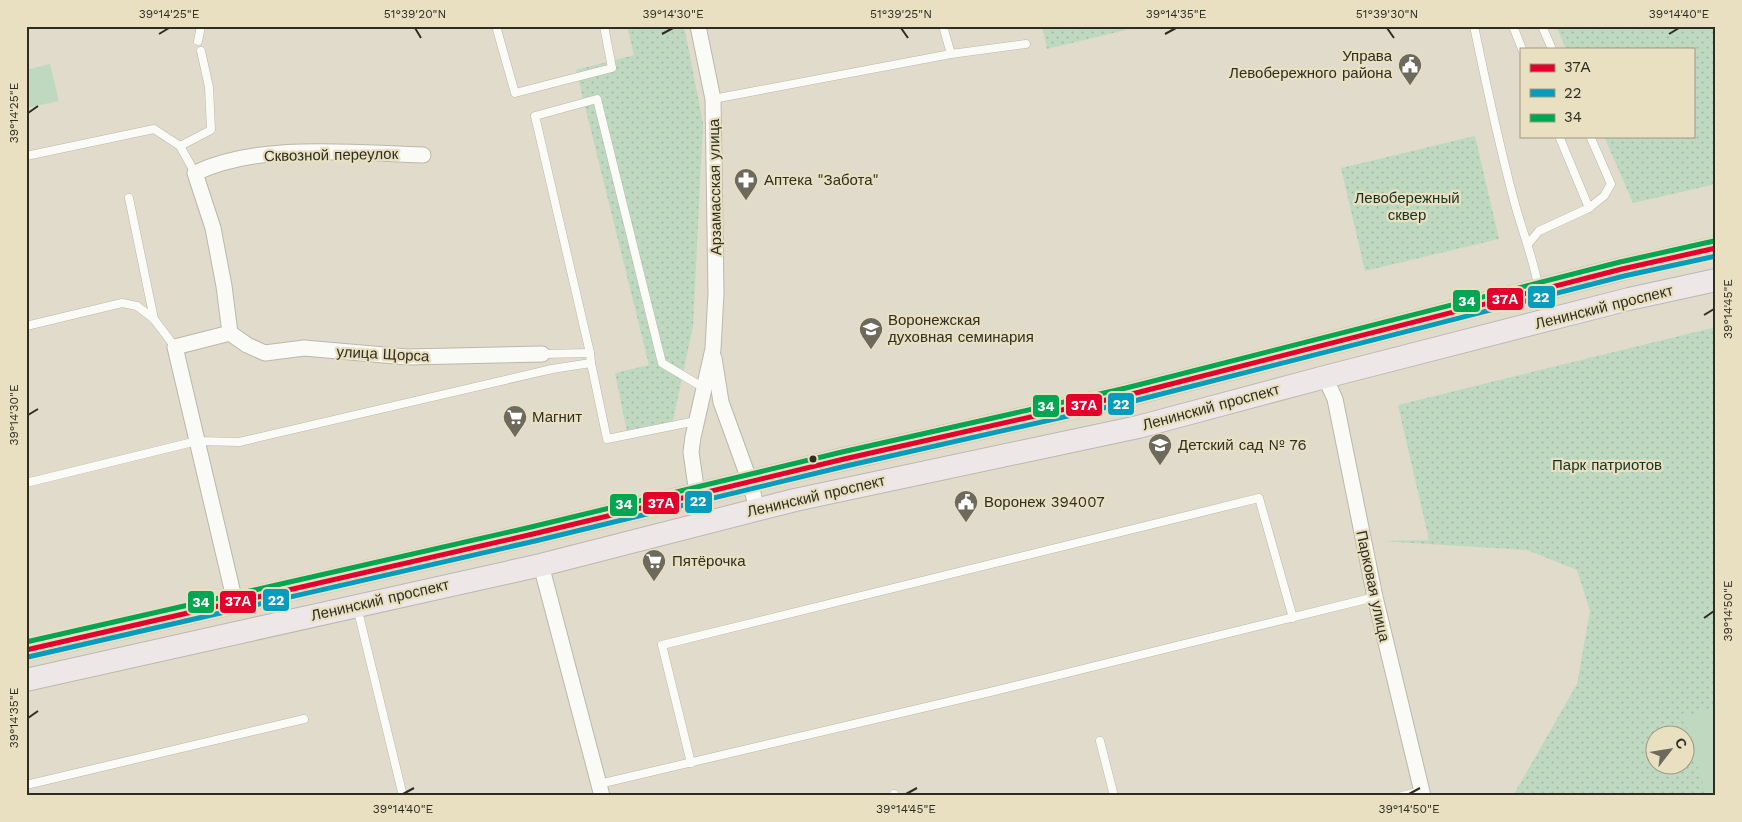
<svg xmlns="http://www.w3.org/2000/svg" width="1742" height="822" viewBox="0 0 1742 822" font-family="'Work Sans',sans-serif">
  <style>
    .grass { fill: url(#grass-dots); fill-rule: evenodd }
    .pitch { fill: #bfd9c1 }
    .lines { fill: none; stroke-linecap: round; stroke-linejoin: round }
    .lane-casing { stroke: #bbb8ab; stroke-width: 9 }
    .street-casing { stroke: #bbb8ab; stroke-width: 17 }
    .primary-casing { stroke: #bbb8b0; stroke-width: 24 }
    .lane { stroke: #fafaf7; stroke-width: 8 }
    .street { stroke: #fafaf7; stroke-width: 15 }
    .primary { stroke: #ede7e8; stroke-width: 22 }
    .bus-1-casing { stroke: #e9e0c2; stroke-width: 9 }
    .bus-2-casing { stroke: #e9e0c2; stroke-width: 9 }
    .bus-3-casing { stroke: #e9e0c2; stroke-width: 9 }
    .bus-1 { stroke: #e4002b; stroke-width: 5 }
    .bus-2 { stroke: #059cbd; stroke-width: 5 }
    .bus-3 { stroke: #00a651; stroke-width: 5 }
    .ticks { fill: none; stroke: #2f2c21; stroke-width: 2 }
    .bus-dot { fill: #2f2c21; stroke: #e9e0c2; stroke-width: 2 }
    .labels { text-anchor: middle; stroke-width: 4.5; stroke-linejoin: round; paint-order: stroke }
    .poi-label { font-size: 15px; fill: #2f2c21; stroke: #e9e0c2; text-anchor: start }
    .street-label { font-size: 15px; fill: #2f2c21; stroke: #e9e0c2 }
    .park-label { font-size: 15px; fill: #113221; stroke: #e9e0c2 }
    .line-badge { stroke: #e9e0c2; stroke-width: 2 }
    .badge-label { font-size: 14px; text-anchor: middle; font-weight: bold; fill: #fff }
    .neatline { fill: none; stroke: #2f2c21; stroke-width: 2 }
    .ticks-label { font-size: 12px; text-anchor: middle; fill: #2f2c21 }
  </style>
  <defs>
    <pattern id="grass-dots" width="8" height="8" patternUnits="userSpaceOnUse" patternTransform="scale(1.25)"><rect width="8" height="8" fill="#bfd9c1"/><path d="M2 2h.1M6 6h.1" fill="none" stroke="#a4baa6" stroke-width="1.8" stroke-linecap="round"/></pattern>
  </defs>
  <rect width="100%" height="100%" fill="#e0dbcb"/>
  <!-- grass -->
  <g class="grass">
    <polygon points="627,26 681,26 685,31 703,123 693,326 673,421 627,432 615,373 649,365 576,70 634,55"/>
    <polygon points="1042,26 1142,26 1047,49"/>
    <polygon points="1556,26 1716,26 1716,184 1633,203 1604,136 1693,136 1693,49 1566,49"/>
    <polygon points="1475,136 1499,239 1365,271 1341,168"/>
    <path d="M 1716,327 L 1716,796 L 1513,796 L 1577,684 L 1590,611 L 1577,570 L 1527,550 L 1380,541 L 1429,540 L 1398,405 ZM 1654,734 L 1684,734 L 1684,764 L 1654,764 Z"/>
  </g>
  <!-- pitch -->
  <g class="pitch">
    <polygon points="50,64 59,101 26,108 26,70"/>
    <polygon points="1716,707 1716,796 1706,796 1684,716"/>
  </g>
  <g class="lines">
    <!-- lane casing -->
    <g class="lane-casing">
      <g id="lane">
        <polyline points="496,26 515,93 612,68 604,26"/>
        <polyline points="943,26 951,54"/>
        <path d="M 1474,26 C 1486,84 1498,140 1513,197 C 1521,228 1533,257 1539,289"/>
        <polyline points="1513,26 1522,49"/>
        <polyline points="1542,26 1552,49"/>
        <polyline points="198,41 201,26"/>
        <polyline points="713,99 951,54 1026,44"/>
        <polyline points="1559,136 1589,208"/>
        <polyline points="180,146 195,173"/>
        <polyline points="26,156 154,129 180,146 211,130 209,87 201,51"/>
        <polyline points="129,198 154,319"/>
        <polyline points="1528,244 1539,231 1589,208 1604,196 1611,184 1590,136"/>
        <polyline points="26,326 122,303 137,306 154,319 175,347"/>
        <polyline points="542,354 590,353"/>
        <polyline points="591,363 607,439 696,421"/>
        <polyline points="26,483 197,441 239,442 552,369 591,363 590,353 535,116 597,99 662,363 704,388"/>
        <polyline points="357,607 403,796"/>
        <polyline points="1100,741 1114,796"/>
        <polyline points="691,763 662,645 1259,498 1293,618"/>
        <polyline points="599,784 990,692 1375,597"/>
        <polyline points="26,785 304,719"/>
        <polyline points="894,794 894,796"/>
        <polyline points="1402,796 1422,791"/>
      </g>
    </g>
    <!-- street casing -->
    <g class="street-casing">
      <g id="street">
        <polyline points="698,26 713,99 716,293 713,349 693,437 691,452 697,494 704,522"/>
        <path d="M 230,333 L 224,286 L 213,228 L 195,173 C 260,142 353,153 423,155"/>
        <polyline points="230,333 175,347 235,602"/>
        <polyline points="230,333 247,345 265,353 304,348 407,357 542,354"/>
        <polyline points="714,358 721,402 750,482 757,509"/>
        <polyline points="1325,377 1335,399 1375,597 1423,796"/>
        <polyline points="541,565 602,796"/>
      </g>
    </g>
    <!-- primary casing -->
    <g class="primary-casing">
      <g id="primary">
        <polyline points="26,650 533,534 844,459 1128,395 1622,269 1716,248"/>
        <polyline points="26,680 541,565 795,500 1138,427 1325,377 1629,299 1716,280"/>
      </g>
    </g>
    <!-- lane -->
    <use href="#lane" class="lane"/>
    <!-- street -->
    <use href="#street" class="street"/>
    <!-- primary -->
    <use href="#primary" class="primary"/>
    <!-- bus-1 casing -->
    <g class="bus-1-casing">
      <polyline id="bus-1" points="26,650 533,534 844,459 1128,395 1622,269 1716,248"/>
    </g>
    <!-- bus-2 casing -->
    <g class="bus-2-casing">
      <polyline id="bus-2" points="28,657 535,541 846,466 1130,402 1624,276 1716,256"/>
    </g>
    <!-- bus-3 casing -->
    <g class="bus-3-casing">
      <polyline id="bus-3" points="26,642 531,527 842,452 1126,388 1620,262 1714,241"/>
    </g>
    <!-- bus-1 -->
    <use href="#bus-1" class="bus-1"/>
    <!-- bus-2 -->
    <use href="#bus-2" class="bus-2"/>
    <!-- bus-3 -->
    <use href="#bus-3" class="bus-3"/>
  </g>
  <!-- ticks -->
  <path class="ticks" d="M 415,28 L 421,38M 901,28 L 908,38M 1387,28 L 1394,38M 159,34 L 169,28M 662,34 L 673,28M 1165,34 L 1176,28M 1669,34 L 1679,28M 28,113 L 38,106M 1704,315 L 1714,309M 28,415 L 38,409M 1704,618 L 1714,611M 28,718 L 38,711M 403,794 L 414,788M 906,794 L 917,788M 1409,794 L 1420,788"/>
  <!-- icons -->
  <defs>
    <g id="civic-pin" transform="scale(1.25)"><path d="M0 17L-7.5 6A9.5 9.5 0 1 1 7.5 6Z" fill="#6d695c" stroke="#e9e0c2"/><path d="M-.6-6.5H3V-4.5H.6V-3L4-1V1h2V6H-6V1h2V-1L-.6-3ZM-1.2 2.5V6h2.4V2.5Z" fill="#fff"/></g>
    <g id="pharmacy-pin" transform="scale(1.25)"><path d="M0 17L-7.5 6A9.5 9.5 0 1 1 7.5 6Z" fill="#6d695c" stroke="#e9e0c2"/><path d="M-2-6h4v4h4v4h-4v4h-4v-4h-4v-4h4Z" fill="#fff"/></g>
    <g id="school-pin" transform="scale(1.25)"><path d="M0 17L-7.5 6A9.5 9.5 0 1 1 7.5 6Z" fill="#6d695c" stroke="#e9e0c2"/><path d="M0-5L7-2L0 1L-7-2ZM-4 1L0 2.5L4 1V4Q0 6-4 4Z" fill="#fff"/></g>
    <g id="supermarket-pin" transform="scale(1.25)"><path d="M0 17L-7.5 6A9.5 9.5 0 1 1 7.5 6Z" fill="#6d695c" stroke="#e9e0c2"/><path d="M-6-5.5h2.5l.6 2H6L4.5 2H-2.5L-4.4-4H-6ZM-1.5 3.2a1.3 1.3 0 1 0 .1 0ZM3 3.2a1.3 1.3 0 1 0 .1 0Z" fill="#fff"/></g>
  </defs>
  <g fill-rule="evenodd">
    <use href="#civic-pin" x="1410" y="65"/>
    <use href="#pharmacy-pin" x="746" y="180"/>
    <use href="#school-pin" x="871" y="329"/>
    <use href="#supermarket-pin" x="515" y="417"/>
    <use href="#school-pin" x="1160" y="445"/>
    <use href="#civic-pin" x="966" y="502"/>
    <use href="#supermarket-pin" x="654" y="561"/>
  </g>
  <!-- markers -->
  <circle class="bus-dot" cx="813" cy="459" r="4.5"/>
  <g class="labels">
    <!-- poi labels -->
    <g class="poi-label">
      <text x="1392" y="61" text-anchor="end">Управа<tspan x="1392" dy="17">Левобережного района</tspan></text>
      <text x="764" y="185">Аптека "Забота"</text>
      <text x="888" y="325">Воронежская<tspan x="888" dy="17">духовная семинария</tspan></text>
      <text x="532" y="422">Магнит</text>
      <text x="1178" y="450">Детский сад № 76</text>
      <text x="984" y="507">Воронеж 394007</text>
      <text x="672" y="566">Пятёрочка</text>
    </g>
    <!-- street labels -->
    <g class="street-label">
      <text transform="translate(331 155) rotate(-1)" y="5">Сквозной переулок</text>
      <text transform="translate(715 187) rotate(-91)" y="5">Арзамасская улица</text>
      <text transform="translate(1604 307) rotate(-14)" y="5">Ленинский проспект</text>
      <text transform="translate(383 354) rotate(3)" y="5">улица Щорса</text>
      <text transform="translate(1211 407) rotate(-15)" y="5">Ленинский проспект</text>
      <text transform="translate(816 496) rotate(-13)" y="5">Ленинский проспект</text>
      <text transform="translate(1373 586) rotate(78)" y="5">Парковая улица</text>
      <text transform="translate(380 600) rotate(-13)" y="5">Ленинский проспект</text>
    </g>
    <!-- park labels -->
    <g class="park-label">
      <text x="1407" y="203">Левобережный<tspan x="1407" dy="17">сквер</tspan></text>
      <text x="1607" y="470">Парк патриотов</text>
    </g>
  </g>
  <g class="line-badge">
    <rect x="1527" y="285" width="29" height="24" rx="5" fill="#059cbd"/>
    <rect x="1486" y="287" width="38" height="24" rx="5" fill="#e4002b"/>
    <rect x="1452" y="289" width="29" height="24" rx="5" fill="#00a651"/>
    <rect x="1107" y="392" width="28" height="24" rx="5" fill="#059cbd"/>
    <rect x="1065" y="393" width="38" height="24" rx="5" fill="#e4002b"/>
    <rect x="1032" y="394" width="28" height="24" rx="5" fill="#00a651"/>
    <rect x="684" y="490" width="29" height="24" rx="5" fill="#059cbd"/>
    <rect x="642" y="491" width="38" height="24" rx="5" fill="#e4002b"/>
    <rect x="609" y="493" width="29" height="24" rx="5" fill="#00a651"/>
    <rect x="262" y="588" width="28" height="24" rx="5" fill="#059cbd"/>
    <rect x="219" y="590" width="38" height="24" rx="5" fill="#e4002b"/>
    <rect x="187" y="590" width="28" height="24" rx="5" fill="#00a651"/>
  </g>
  <g class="badge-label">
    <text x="1541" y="302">22</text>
    <text x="1505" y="304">37А</text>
    <text x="1467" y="306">34</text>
    <text x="1121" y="409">22</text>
    <text x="1084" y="410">37А</text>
    <text x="1046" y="411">34</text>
    <text x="698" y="506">22</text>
    <text x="661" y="508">37А</text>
    <text x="624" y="509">34</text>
    <text x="276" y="605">22</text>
    <text x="238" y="606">37А</text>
    <text x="201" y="607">34</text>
  </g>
  <!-- border -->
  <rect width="1742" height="822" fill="none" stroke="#e9e0c2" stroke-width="55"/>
  <!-- legend -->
  <rect x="1520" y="48" width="175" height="90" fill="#e9e0c2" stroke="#9f9882"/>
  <rect x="1530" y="64" width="25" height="8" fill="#e4002b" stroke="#9f9882"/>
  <text x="1564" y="72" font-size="15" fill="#2f2c21">37А</text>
  <rect x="1530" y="89" width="25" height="8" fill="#059cbd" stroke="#9f9882"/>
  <text x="1564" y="98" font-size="15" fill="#2f2c21">22</text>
  <rect x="1530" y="114" width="25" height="8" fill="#00a651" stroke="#9f9882"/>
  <text x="1564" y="122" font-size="15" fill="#2f2c21">34</text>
  <!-- north arrow -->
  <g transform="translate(1670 750) rotate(59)"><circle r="24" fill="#e9e0c2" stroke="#9f9882"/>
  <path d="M0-4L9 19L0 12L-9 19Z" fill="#6d695c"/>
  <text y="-8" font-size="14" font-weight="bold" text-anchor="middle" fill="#2f2c21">С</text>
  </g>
  <rect x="28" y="28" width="1686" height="766" class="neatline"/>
  <g class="ticks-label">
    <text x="169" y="18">39°14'25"E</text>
    <text x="415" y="18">51°39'20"N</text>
    <text x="673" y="18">39°14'30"E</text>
    <text x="901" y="18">51°39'25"N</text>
    <text x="1176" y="18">39°14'35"E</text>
    <text x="1387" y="18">51°39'30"N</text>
    <text x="1679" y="18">39°14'40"E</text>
    <text transform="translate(14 113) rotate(-90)" y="4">39°14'25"E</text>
    <text transform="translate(1728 309) rotate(-90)" y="4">39°14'45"E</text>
    <text transform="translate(14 415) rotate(-90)" y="4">39°14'30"E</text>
    <text transform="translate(1728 611) rotate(-90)" y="4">39°14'50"E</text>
    <text transform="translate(14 718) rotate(-90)" y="4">39°14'35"E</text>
    <text x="403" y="813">39°14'40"E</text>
    <text x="906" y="813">39°14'45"E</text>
    <text x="1409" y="813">39°14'50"E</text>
  </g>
</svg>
